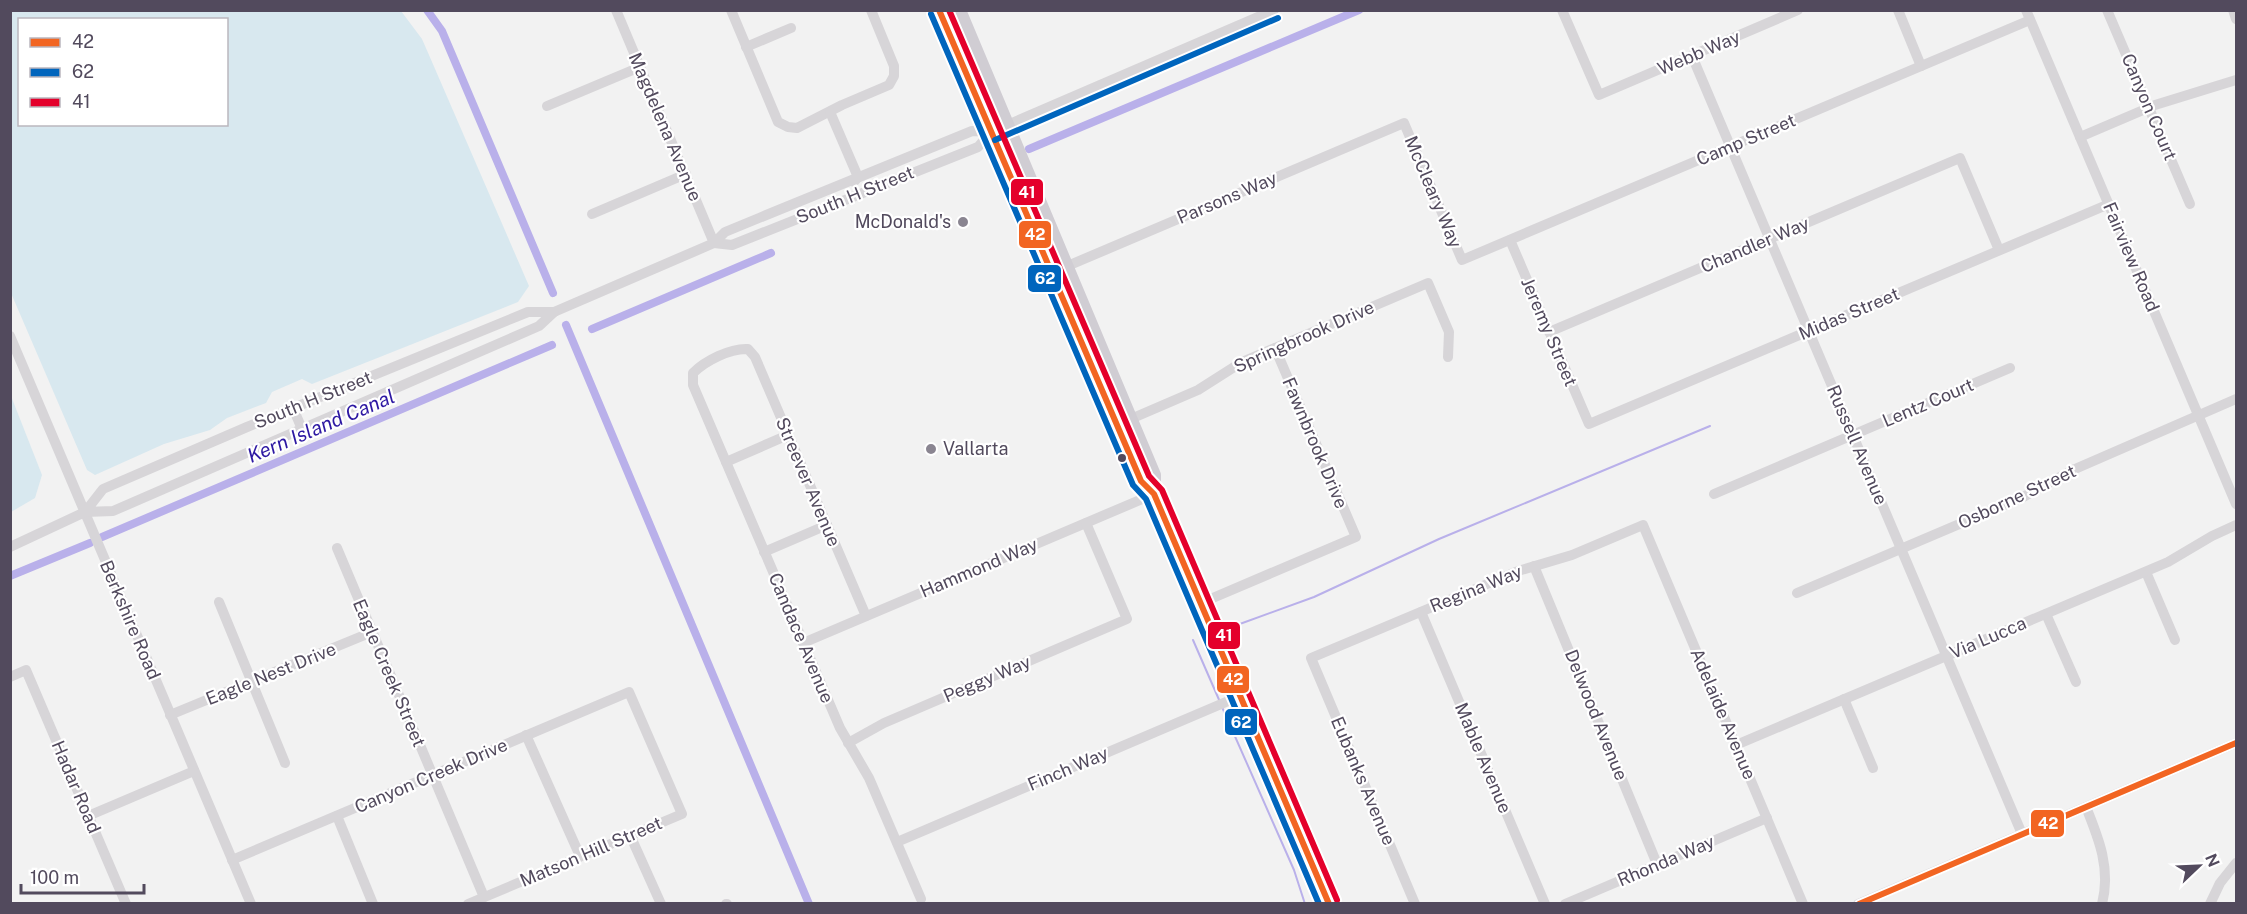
<svg xmlns="http://www.w3.org/2000/svg" width="2247" height="914" viewBox="0 0 2247 914" font-family="'Public Sans',sans-serif">
  <style>
    .green { fill: #d8e8ef; fill-rule: evenodd }
    .lines { fill: none; stroke-linecap: round; stroke-linejoin: round }
    .stream { stroke: #b9b0ea; stroke-width: 2 }
    .canal { stroke: #b9b0ea; stroke-width: 8 }
    .minor { stroke: #d7d5d8; stroke-width: 10 }
    .major { stroke: #d0cdd3; stroke-width: 14 }
    .bus-1-casing { stroke: #fff; stroke-width: 10 }
    .bus-2-casing { stroke: #fff; stroke-width: 10 }
    .bus-3-casing { stroke: #fff; stroke-width: 10 }
    .bus-1 { stroke: #f26522; stroke-width: 6 }
    .bus-2 { stroke: #0065bd; stroke-width: 6 }
    .bus-3 { stroke: #e4002b; stroke-width: 6 }
    .poi-dot { fill: #8a8591; stroke: #fff; stroke-width: 2 }
    .bus-dot { fill: #524a5d; stroke: #fff; stroke-width: 2 }
    .labels { text-anchor: middle; stroke-width: 4.5; stroke-linejoin: round; paint-order: stroke }
    .street-label { font-size: 18px; fill: #524a5d; stroke: #fff }
    .poi-label { font-size: 18px; fill: #524a5d; stroke: #fff; text-anchor: end }
    .water-label { font-size: 20px; font-style: italic; fill: #2d18a2; stroke: #fff }
    .line-badge { stroke: #fff; stroke-width: 2 }
    .badge-label { font-size: 16px; text-anchor: middle; font-weight: bold; fill: #fff }
  </style>
  <rect width="100%" height="100%" fill="#f2f2f2"/>
  <!-- green -->
  <g class="green">
    <path d="M 10,11 L 401,11 L 422,39 L 429,55 L 529,286 L 518,302 L 312,384 L 302,379 L 272,392 L 266,403 L 227,418 L 210,430 L 164,444 L 95,475 L 87,470 L 11,293 ZM 20,20 L 226,20 L 226,124 L 20,124 Z"/>
    <polygon points="11,396 42,475 35,498 11,512"/>
  </g>
  <g class="lines">
    <!-- stream -->
    <g class="stream">
      <polyline points="1237,625 1314,597 1439,539 1710,426"/>
      <polyline points="1193,640 1220,702"/>
      <polyline points="1222,707 1294,870 1305,904"/>
    </g>
    <!-- canal -->
    <g class="canal">
      <polyline points="427,10 442,31 553,293"/>
      <polyline points="1029,149 1359,10"/>
      <polyline points="566,325 809,904"/>
      <polyline points="592,329 771,253"/>
      <polyline points="102,537 552,345"/>
      <polyline points="10,576 90,543"/>
    </g>
    <!-- minor -->
    <g class="minor">
      <polyline points="616,10 714,243"/>
      <polyline points="731,10 778,122 788,127 797,128 842,105 889,85 894,76 894,66 871,10"/>
      <polyline points="1562,10 1599,95 1798,10"/>
      <polyline points="1898,10 1921,66"/>
      <polyline points="2026,10 2236,504"/>
      <polyline points="2107,10 2190,204"/>
      <polyline points="2233,10 2236,19"/>
      <polyline points="746,47 791,28"/>
      <polyline points="1692,56 2022,834"/>
      <polyline points="547,106 640,67"/>
      <polyline points="830,112 858,177 854,182"/>
      <polyline points="2080,137 2155,105 2236,80"/>
      <polyline points="592,214 686,174"/>
      <polyline points="1510,240 1589,424 2109,204"/>
      <polyline points="714,243 732,245 978,147 991,132 1274,10"/>
      <polyline points="1051,273 1404,123 1462,260 2030,20"/>
      <polyline points="554,312 714,243 725,232 759,218 972,131 991,132"/>
      <polyline points="1549,332 1960,158 1999,250"/>
      <polyline points="10,336 251,904"/>
      <polyline points="293,408 302,429"/>
      <polyline points="1126,421 1198,390 1242,362 1428,283 1449,332 1448,357"/>
      <polyline points="726,462 788,435"/>
      <polyline points="1714,494 2010,368"/>
      <polyline points="10,547 85,512 113,511 539,326 554,312 528,312 247,427 103,489 85,512"/>
      <polyline points="337,548 484,897"/>
      <polyline points="764,552 827,525"/>
      <polyline points="1534,566 1657,864"/>
      <polyline points="2146,572 2175,640"/>
      <polyline points="1797,593 2023,497 2075,469 2236,399"/>
      <polyline points="219,602 285,763"/>
      <polyline points="1201,603 1356,537 1275,348"/>
      <polyline points="1421,612 1545,904"/>
      <polyline points="2046,614 2076,682"/>
      <path d="M 866,616 L 755,357 L 748,349 C 730,348 705,361 693,373 L 693,385 L 840,728 L 869,778 L 921,899"/>
      <polyline points="803,643 1154,494"/>
      <polyline points="10,677 26,670 126,904"/>
      <polyline points="1844,699 1873,768"/>
      <polyline points="170,715 372,632"/>
      <polyline points="526,735 580,856"/>
      <polyline points="848,743 884,723 1127,619 1086,523"/>
      <polyline points="1736,745 2168,562 2212,536 2236,525"/>
      <path d="M 2086,807 C 2099,839 2111,869 2102,904"/>
      <polyline points="88,816 194,771"/>
      <polyline points="337,816 373,904"/>
      <polyline points="630,835 661,904"/>
      <polyline points="897,842 1240,696"/>
      <polyline points="232,860 629,692 682,814 468,904"/>
      <polyline points="726,904 727,904"/>
      <polyline points="1415,904 1311,658 1518,571 1572,555 1643,525 1803,904"/>
      <polyline points="1565,904 1767,818"/>
      <polyline points="1858,904 2236,743"/>
      <polyline points="2210,904 2220,883 2236,863"/>
    </g>
    <!-- major -->
    <g class="major">
      <polyline points="939,10 1141,481 1154,494 1329,904"/>
      <polyline points="959,10 1154,475 1154,494"/>
    </g>
    <!-- bus-1 casing -->
    <g class="bus-1-casing">
      <g id="bus-1">
        <polyline points="939,10 1141,481 1154,494 1329,904"/>
        <polyline points="1859,904 2236,743"/>
      </g>
    </g>
    <!-- bus-2 casing -->
    <g class="bus-2-casing">
      <g id="bus-2">
        <polyline points="931,14 1133,485 1146,499 1319,904"/>
        <polyline points="995,140 1278,18"/>
      </g>
    </g>
    <!-- bus-3 casing -->
    <g class="bus-3-casing">
      <polyline id="bus-3" points="949,10 1149,476 1162,490 1337,900"/>
    </g>
    <!-- bus-1 -->
    <use href="#bus-1" class="bus-1"/>
    <!-- bus-2 -->
    <use href="#bus-2" class="bus-2"/>
    <!-- bus-3 -->
    <use href="#bus-3" class="bus-3"/>
  </g>
  <!-- markers -->
  <g class="poi-dot">
    <circle cx="963" cy="222" r="6"/>
    <circle cx="931" cy="449" r="6"/>
  </g>
  <circle class="bus-dot" cx="1122" cy="458" r="5"/>
  <g class="labels">
    <!-- street labels -->
    <g class="street-label">
      <text transform="translate(1699 53) rotate(-23)" y="6">Webb Way</text>
      <text transform="translate(2149 107) rotate(67)" y="6">Canyon Court</text>
      <text transform="translate(665 127) rotate(67)" y="6">Magdelena Avenue</text>
      <text transform="translate(1746 140) rotate(-23)" y="6">Camp Street</text>
      <text transform="translate(1433 192) rotate(67)" y="6">McCleary Way</text>
      <text transform="translate(855 195) rotate(-22)" y="6">South H Street</text>
      <text transform="translate(1227 198) rotate(-23)" y="6">Parsons Way</text>
      <text transform="translate(1755 245) rotate(-23)" y="6">Chandler Way</text>
      <text transform="translate(2131 257) rotate(67)" y="6">Fairview Road</text>
      <text transform="translate(1849 314) rotate(-23)" y="6">Midas Street</text>
      <text transform="translate(1549 332) rotate(67)" y="6">Jeremy Street</text>
      <text transform="translate(1304 337) rotate(-24)" y="6">Springbrook Drive</text>
      <text transform="translate(313 400) rotate(-22)" y="6">South H Street</text>
      <text transform="translate(1928 403) rotate(-23)" y="6">Lentz Court</text>
      <text transform="translate(1315 443) rotate(67)" y="6">Fawnbrook Drive</text>
      <text transform="translate(1857 445) rotate(67)" y="6">Russell Avenue</text>
      <text transform="translate(808 482) rotate(67)" y="6">Streever Avenue</text>
      <text transform="translate(2017 497) rotate(-25)" y="6">Osborne Street</text>
      <text transform="translate(979 568) rotate(-23)" y="6">Hammond Way</text>
      <text transform="translate(1476 589) rotate(-22)" y="6">Regina Way</text>
      <text transform="translate(130 620) rotate(67)" y="6">Berkshire Road</text>
      <text transform="translate(801 638) rotate(67)" y="6">Candace Avenue</text>
      <text transform="translate(1988 638) rotate(-23)" y="6">Via Lucca</text>
      <text transform="translate(389 673) rotate(67)" y="6">Eagle Creek Street</text>
      <text transform="translate(271 674) rotate(-22)" y="6">Eagle Nest Drive</text>
      <text transform="translate(987 679) rotate(-23)" y="6">Peggy Way</text>
      <text transform="translate(1723 714) rotate(67)" y="6">Adelaide Avenue</text>
      <text transform="translate(1596 715) rotate(68)" y="6">Delwood Avenue</text>
      <text transform="translate(1483 758) rotate(67)" y="6">Mable Avenue</text>
      <text transform="translate(1068 769) rotate(-23)" y="6">Finch Way</text>
      <text transform="translate(431 776) rotate(-23)" y="6">Canyon Creek Drive</text>
      <text transform="translate(1363 781) rotate(67)" y="6">Eubanks Avenue</text>
      <text transform="translate(76 787) rotate(67)" y="6">Hadar Road</text>
      <text transform="translate(591 852) rotate(-23)" y="6">Matson Hill Street</text>
      <text transform="translate(1666 861) rotate(-23)" y="6">Rhonda Way</text>
    </g>
    <!-- poi labels -->
    <g class="poi-label">
      <text x="951" y="228">McDonald's</text>
      <text x="943" y="455" text-anchor="start">Vallarta</text>
    </g>
    <!-- water labels -->
    <g class="water-label">
      <text transform="translate(321 426) rotate(-23)" y="7">Kern Island Canal</text>
    </g>
  </g>
  <g class="line-badge">
    <rect x="1010" y="178" width="34" height="28" rx="6" fill="#e4002b"/>
    <rect x="1018" y="220" width="34" height="29" rx="6" fill="#f26522"/>
    <rect x="1027" y="264" width="35" height="29" rx="6" fill="#0065bd"/>
    <rect x="1207" y="621" width="34" height="29" rx="6" fill="#e4002b"/>
    <rect x="1216" y="665" width="34" height="29" rx="6" fill="#f26522"/>
    <rect x="1224" y="708" width="34" height="28" rx="6" fill="#0065bd"/>
    <rect x="2030" y="809" width="35" height="29" rx="6" fill="#f26522"/>
  </g>
  <g class="badge-label">
    <text x="1027" y="198">41</text>
    <text x="1035" y="240">42</text>
    <text x="1045" y="284">62</text>
    <text x="1224" y="641">41</text>
    <text x="1233" y="685">42</text>
    <text x="1241" y="728">62</text>
    <text x="2048" y="829">42</text>
  </g>
  <!-- border -->
  <rect width="2247" height="914" fill="none" stroke="#524a5d" stroke-width="24"/>
  <!-- legend -->
  <rect x="18" y="18" width="210" height="108" fill="#ffffff" stroke="#bab7be" stroke-width="1.5"/>
  <rect x="30" y="38" width="30" height="9" fill="#f26522" stroke="#bab7be" stroke-width="1.5"/>
  <text x="72" y="48" font-size="18" fill="#524a5d">42</text>
  <rect x="30" y="68" width="30" height="9" fill="#0065bd" stroke="#bab7be" stroke-width="1.5"/>
  <text x="72" y="78" font-size="18" fill="#524a5d">62</text>
  <rect x="30" y="98" width="30" height="9" fill="#e4002b" stroke="#bab7be" stroke-width="1.5"/>
  <text x="72" y="108" font-size="18" fill="#524a5d">41</text>
  <!-- north arrow -->
  <g transform="translate(2199 866) rotate(67)" stroke="#ffffff" stroke-width="4.5" paint-order="stroke">
  <path d="M0-4.5L10 22L0 15L-10 22Z" fill="#524a5d"/>
  <text y="-9" font-size="16" font-weight="bold" text-anchor="middle" fill="#524a5d">N</text>
  </g>
  <!-- scale -->
  <path d="M21 884v9h123v-9" fill="none" stroke="#524a5d" stroke-width="3"/>
  <text x="30" y="884" font-size="18" fill="#524a5d" stroke="#ffffff" stroke-width="4.5" paint-order="stroke">100 m</text>
</svg>
